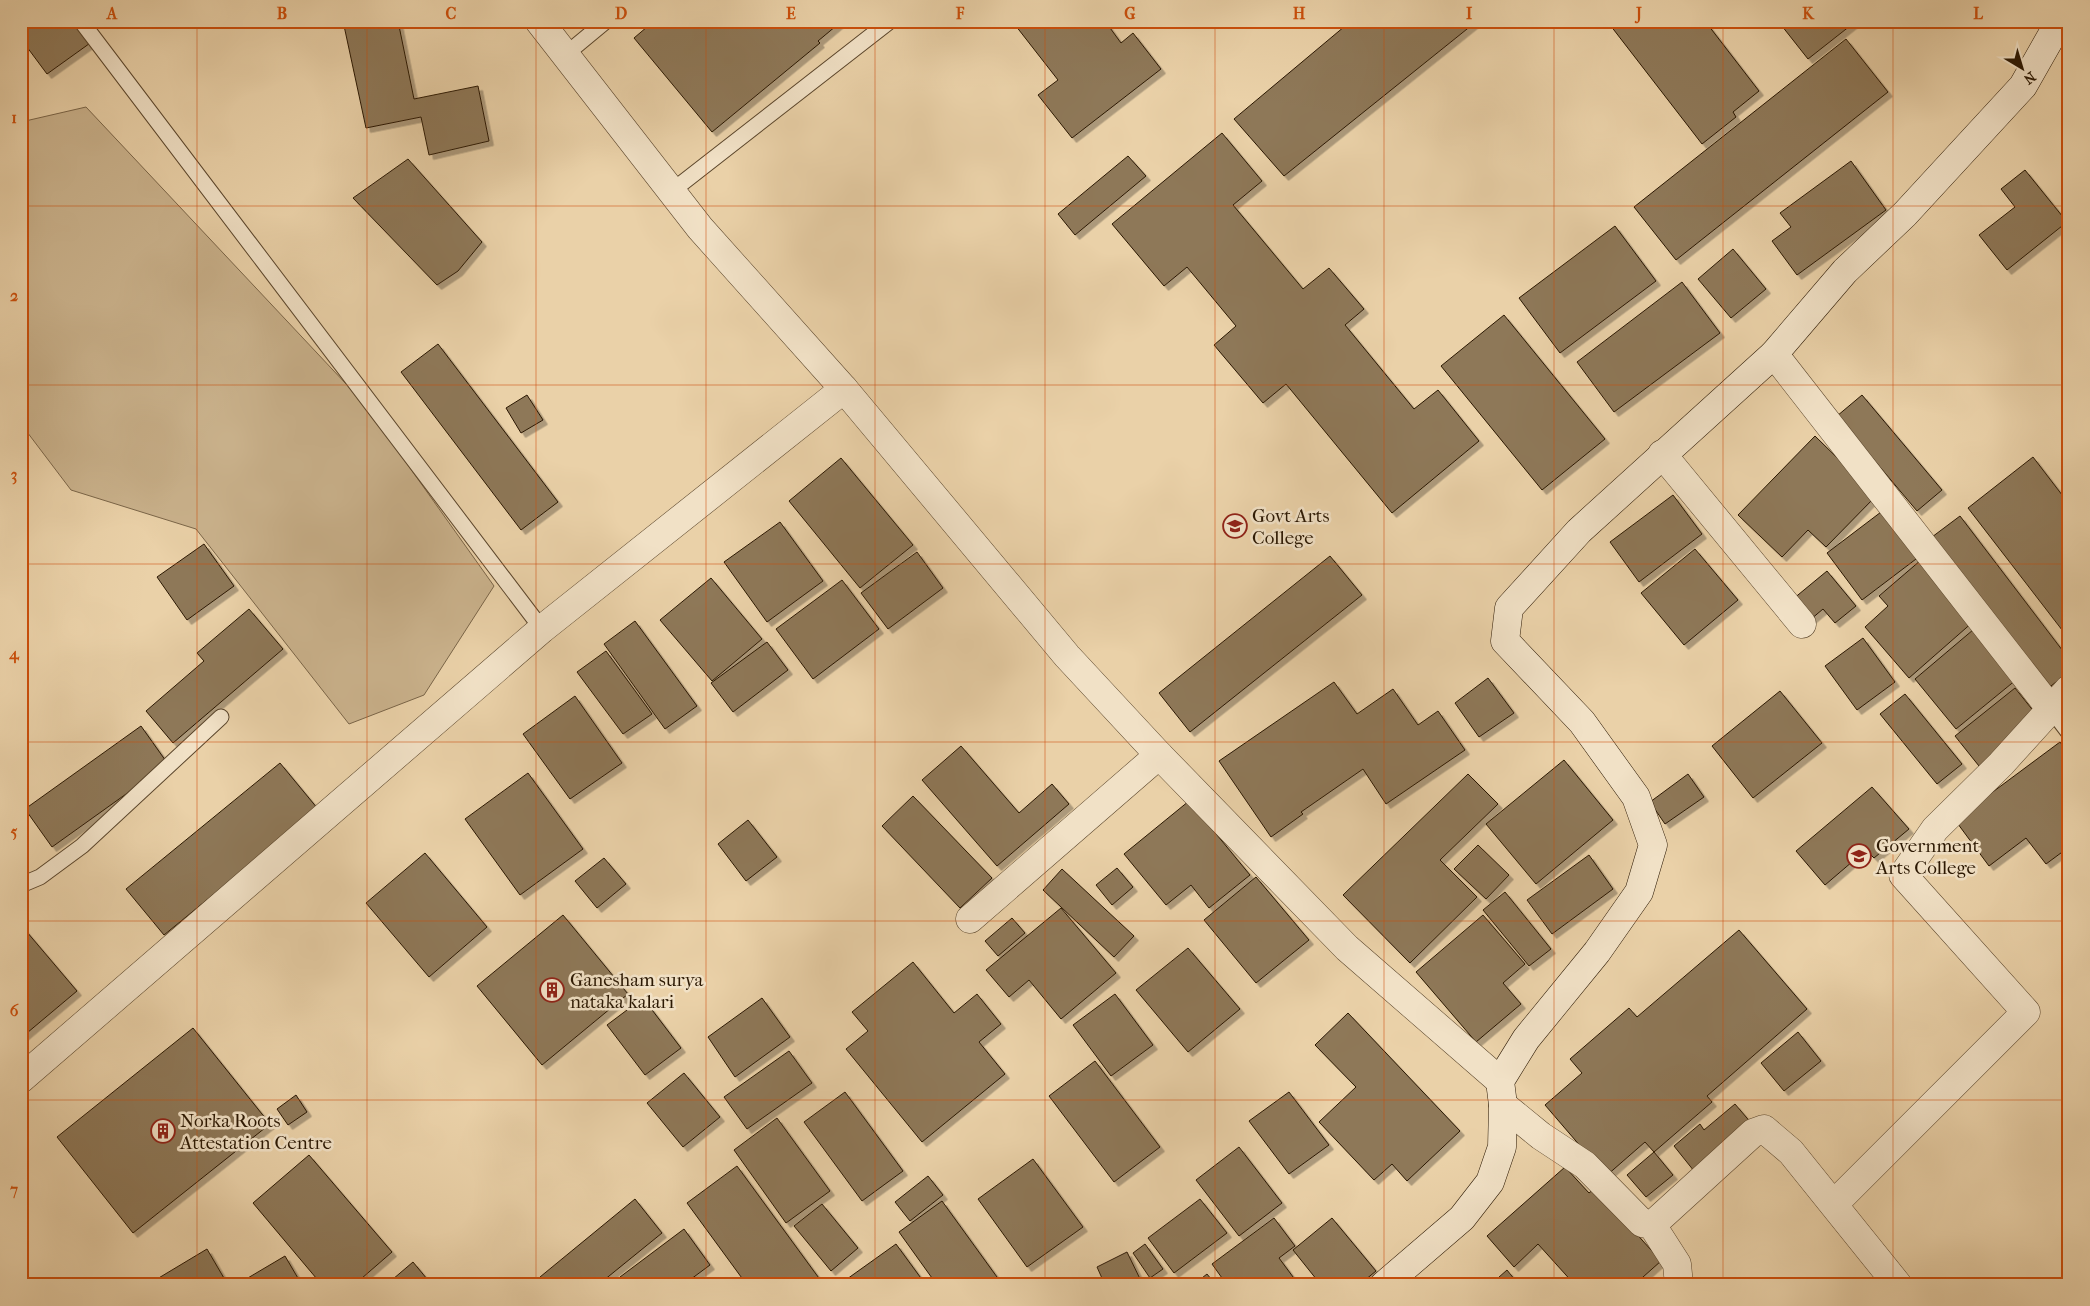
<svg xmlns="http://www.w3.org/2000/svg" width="2090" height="1306" viewBox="0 0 2090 1306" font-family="'IM FELL French Canon',serif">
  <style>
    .green { fill: #cab28c; stroke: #7a6548 }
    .building { fill: #8e7859; stroke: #2b1803; filter: url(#shadow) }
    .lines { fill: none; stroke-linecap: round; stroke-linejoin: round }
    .lane-casing { stroke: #5b462c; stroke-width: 17 }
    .street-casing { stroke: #5b462c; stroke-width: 29 }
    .secondary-casing { stroke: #2b1803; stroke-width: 29 }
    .lane { stroke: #f1e1c6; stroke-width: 15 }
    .street { stroke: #f1e1c6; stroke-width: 28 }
    .secondary { stroke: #f1e1c6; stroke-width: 28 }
    .grid { fill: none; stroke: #cc4f0b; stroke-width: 1; stroke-opacity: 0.55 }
    .labels { text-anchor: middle; stroke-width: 5; stroke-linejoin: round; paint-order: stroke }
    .poi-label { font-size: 19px; fill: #2b1803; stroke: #f1e1c6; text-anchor: start }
    .neatline { fill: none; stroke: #cc4f0b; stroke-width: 2 }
    .grid-label { font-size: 16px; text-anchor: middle; font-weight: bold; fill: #cc4f0b }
  </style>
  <defs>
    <filter id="shadow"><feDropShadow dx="4.5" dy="4.5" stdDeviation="0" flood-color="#0004"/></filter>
  </defs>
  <rect width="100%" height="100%" fill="#ead1a8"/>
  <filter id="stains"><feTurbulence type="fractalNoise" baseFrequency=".004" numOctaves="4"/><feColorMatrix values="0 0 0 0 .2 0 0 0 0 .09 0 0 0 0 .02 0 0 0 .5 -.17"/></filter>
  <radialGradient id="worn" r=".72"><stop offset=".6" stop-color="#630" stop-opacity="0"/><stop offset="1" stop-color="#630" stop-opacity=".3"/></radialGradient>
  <!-- green -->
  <polygon class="green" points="86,107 363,402 494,586 424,695 349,724 196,529 71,490 21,424 21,122"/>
  <!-- building -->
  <g class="building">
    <polygon points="21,21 79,21 93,41 47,74 21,39"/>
    <polygon points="343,21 398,21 414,99 478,86 489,141 429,155 421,117 366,128"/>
    <polygon points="654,21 842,21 818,41 820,43 712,132 634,38"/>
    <polygon points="1012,21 1105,21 1121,43 1133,33 1161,69 1072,138 1038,95 1058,80"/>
    <polygon points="1351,21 1477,21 1284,176 1234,119"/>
    <polygon points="1607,21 1705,21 1759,91 1733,112 1736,117 1702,144"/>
    <polygon points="1778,21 1855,21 1855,22 1808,59"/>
    <polygon points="1846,39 1888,92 1676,260 1634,207"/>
    <polygon points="1222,133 1262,181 1233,205 1303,289 1329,268 1364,309 1345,325 1414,409 1438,390 1479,441 1392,513 1286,384 1263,403 1214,345 1236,326 1187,267 1164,286 1112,224"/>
    <polygon points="1128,156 1146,176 1075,235 1058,214"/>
    <polygon points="408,159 482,242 458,271 437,285 353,198"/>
    <polygon points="1851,161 1886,210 1797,275 1772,241 1791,227 1780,213"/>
    <polygon points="2025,170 2067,222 2007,270 1979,235 2015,207 2001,189"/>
    <polygon points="1615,226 1656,281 1560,353 1519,298"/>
    <polygon points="1733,249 1766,289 1731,318 1698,279"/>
    <polygon points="1682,282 1720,333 1614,412 1577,362"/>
    <polygon points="1504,315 1605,439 1542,490 1441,366"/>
    <polygon points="438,344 558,502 521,530 401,372"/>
    <polygon points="527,395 543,420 521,433 506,408"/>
    <polygon points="1862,395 1942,490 1917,511 1837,416"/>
    <polygon points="1815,436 1876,496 1826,547 1808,530 1782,557 1738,515"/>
    <polygon points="2033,457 2069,504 2069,639 1968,508"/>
    <polygon points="841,458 913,545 860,588 789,501"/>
    <polygon points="1673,495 1702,534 1639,582 1610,542"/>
    <polygon points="1885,509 1920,556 1862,600 1827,553"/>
    <polygon points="1960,516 2069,659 2069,672 2047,689 1932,537"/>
    <polygon points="780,522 823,581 767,622 724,562"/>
    <polygon points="204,544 234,586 187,620 157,577"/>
    <polygon points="1695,549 1738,600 1684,645 1641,593"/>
    <polygon points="917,552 943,588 888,629 861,593"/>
    <polygon points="1330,556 1362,595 1190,732 1159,693"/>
    <polygon points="1921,560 1974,621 1909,678 1865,627 1888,606 1879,596"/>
    <polygon points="1827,571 1856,606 1835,623 1823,609 1804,625 1787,604"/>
    <polygon points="711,578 762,639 712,681 660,620"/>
    <polygon points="842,580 879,629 813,679 776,629"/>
    <polygon points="249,609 283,649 173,743 146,711 204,661 197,653"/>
    <polygon points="635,621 697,706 665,729 604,644"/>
    <polygon points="1980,624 2022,675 1956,729 1915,679"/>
    <polygon points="1863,638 1895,682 1857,710 1825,666"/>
    <polygon points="767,642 788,670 733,712 711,683"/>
    <polygon points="606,651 652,714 623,734 577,672"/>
    <polygon points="1488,678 1514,713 1479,737 1455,703"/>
    <polygon points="1334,682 1357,714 1393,689 1418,725 1438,711 1465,750 1386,804 1363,769 1301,812 1303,814 1271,837 1219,761"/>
    <polygon points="2015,688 2039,718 1979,766 1955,736"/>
    <polygon points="1780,691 1822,743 1753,798 1712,746"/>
    <polygon points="1905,694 1962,764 1937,784 1880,714"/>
    <polygon points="575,696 622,763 570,799 523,734"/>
    <polygon points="141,726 168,764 52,847 25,809"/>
    <polygon points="2060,742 2069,754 2069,847 2046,864 2026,838 1989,866 1955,820"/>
    <polygon points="961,746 1019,813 1052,784 1069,804 997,866 922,780"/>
    <polygon points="1564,760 1613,820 1536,884 1486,824"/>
    <polygon points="280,763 318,809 164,935 126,889"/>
    <polygon points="528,773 583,849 520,895 465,819"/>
    <polygon points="1468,774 1498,804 1440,860 1477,897 1410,963 1343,895"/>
    <polygon points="1688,774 1704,797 1665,824 1650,802"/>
    <polygon points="1872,787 1909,829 1874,858 1866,850 1825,885 1796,851"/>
    <polygon points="913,796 992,878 960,908 882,826"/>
    <polygon points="1189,801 1250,875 1209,908 1191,885 1166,905 1124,854"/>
    <polygon points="748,820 777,857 746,881 718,844"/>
    <polygon points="1478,845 1509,875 1486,899 1454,869"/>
    <polygon points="425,853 487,927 429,977 366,903"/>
    <polygon points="1589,855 1613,889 1552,934 1527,900"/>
    <polygon points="604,858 626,884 597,908 575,881"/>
    <polygon points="1117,868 1133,887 1112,905 1096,885"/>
    <polygon points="1062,869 1134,936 1114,957 1043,890"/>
    <polygon points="1256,877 1309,940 1256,983 1204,920"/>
    <polygon points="1505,892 1551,949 1529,966 1483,910"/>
    <polygon points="1061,908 1116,973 1061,1019 1029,980 1009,997 986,970"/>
    <polygon points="563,915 628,994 542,1065 477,986"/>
    <polygon points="1483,915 1525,964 1503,983 1521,1004 1476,1042 1416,972"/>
    <polygon points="1012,918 1025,933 998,956 985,941"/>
    <polygon points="21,925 77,991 21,1038"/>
    <polygon points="1739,930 1807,1009 1707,1096 1712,1102 1654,1152 1645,1142 1606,1176 1545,1105 1582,1073 1570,1059 1629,1008 1637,1017"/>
    <polygon points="1188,948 1240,1009 1188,1052 1136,990"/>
    <polygon points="913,962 954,1013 977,994 1001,1024 979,1042 1005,1074 922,1142 846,1049 868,1031 852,1012"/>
    <polygon points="1115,994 1153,1045 1111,1076 1073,1025"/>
    <polygon points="643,998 681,1048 645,1075 607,1025"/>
    <polygon points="762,998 790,1037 735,1077 708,1037"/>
    <polygon points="1348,1013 1460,1131 1407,1181 1392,1164 1374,1180 1319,1122 1356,1087 1315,1045"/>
    <polygon points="193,1028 270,1124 133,1233 57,1137"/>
    <polygon points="1798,1032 1821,1061 1784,1091 1761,1063"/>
    <polygon points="789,1051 812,1083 747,1129 724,1097"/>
    <polygon points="1095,1061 1160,1147 1114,1182 1049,1096"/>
    <polygon points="684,1073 720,1117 683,1147 647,1103"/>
    <polygon points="845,1092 903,1171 862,1201 804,1122"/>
    <polygon points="1289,1092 1329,1145 1289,1174 1249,1121"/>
    <polygon points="296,1095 307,1112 288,1125 277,1109"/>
    <polygon points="1735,1104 1752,1124 1694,1171 1674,1146 1700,1124 1704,1130"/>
    <polygon points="777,1118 830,1191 786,1223 734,1150"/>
    <polygon points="1239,1147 1282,1203 1239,1236 1196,1180"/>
    <polygon points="1654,1152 1673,1175 1646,1197 1627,1175"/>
    <polygon points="309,1155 392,1252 354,1285 322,1285 253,1203"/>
    <polygon points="1033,1159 1083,1227 1027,1267 978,1199"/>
    <polygon points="737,1166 824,1285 747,1285 687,1203"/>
    <polygon points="1565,1167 1589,1193 1595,1188 1661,1261 1634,1285 1575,1285 1538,1244 1514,1267 1487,1236"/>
    <polygon points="928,1176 943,1195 910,1221 895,1202"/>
    <polygon points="635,1199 662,1233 598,1285 547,1285 540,1277"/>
    <polygon points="1200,1199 1227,1233 1174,1273 1148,1238"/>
    <polygon points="942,1201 997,1277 987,1285 937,1285 899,1232"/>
    <polygon points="822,1204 858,1248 831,1271 794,1226"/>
    <polygon points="1274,1218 1295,1246 1279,1258 1299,1285 1227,1285 1212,1264"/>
    <polygon points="1332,1218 1376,1271 1359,1285 1321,1285 1293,1250"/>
    <polygon points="684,1229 710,1265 683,1285 626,1285 620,1277"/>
    <polygon points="896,1244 926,1285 852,1285 847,1279"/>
    <polygon points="1145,1244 1163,1269 1150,1278 1133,1253"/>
    <polygon points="207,1249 228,1285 147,1285"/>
    <polygon points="1127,1252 1143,1285 1105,1285 1097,1267"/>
    <polygon points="285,1256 302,1285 236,1285"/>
    <polygon points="413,1262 432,1285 386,1285"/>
    <polygon points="1507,1270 1519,1285 1490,1285"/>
    <polygon points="1207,1274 1216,1285 1193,1285"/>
  </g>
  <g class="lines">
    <!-- lane casing -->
    <g class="lane-casing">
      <g id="lane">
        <polyline points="81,21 542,629"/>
        <polyline points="565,55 606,21"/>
        <polyline points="672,191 890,21"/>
        <polyline points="2050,708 2069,733"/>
        <polyline points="21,885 40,877 82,846 221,717"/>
      </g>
    </g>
    <!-- street casing -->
    <g class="street-casing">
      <g id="street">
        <polyline points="539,21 700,228 844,389 1067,656 1159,755 1347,948 1500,1081"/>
        <polyline points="1774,354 2050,708"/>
        <polyline points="1662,454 1802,624"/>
        <polyline points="970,919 1159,755"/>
        <polyline points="21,1079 542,629 844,389"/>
        <polyline points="1503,1105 1541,1136 1585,1165 1642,1223 1652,1225 1677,1264 1679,1285"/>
        <polyline points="1834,1204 2026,1012 1903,875 1935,829 2001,764 2069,689"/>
        <polyline points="1652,1225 1753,1133 1764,1129 1791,1152 1898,1285"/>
      </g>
    </g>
    <!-- secondary casing -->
    <g class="secondary-casing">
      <polyline id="secondary" points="1384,1285 1462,1218 1490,1182 1502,1147 1503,1105 1500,1081 1526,1039 1597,952 1639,892 1653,845 1636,797 1582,722 1505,641 1509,608 1579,531 1774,354 1845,271 1905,214 2023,86 2056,28 2055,21"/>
    </g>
    <!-- lane -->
    <use href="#lane" class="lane"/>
    <!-- street -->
    <use href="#street" class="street"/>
    <!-- secondary -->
    <use href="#secondary" class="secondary"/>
  </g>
  <!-- grid -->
  <path class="grid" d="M 197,21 L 197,1285M 367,21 L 367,1285M 536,21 L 536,1285M 706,21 L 706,1285M 875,21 L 875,1285M 1045,21 L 1045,1285M 1215,21 L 1215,1285M 1384,21 L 1384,1285M 1554,21 L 1554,1285M 1723,21 L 1723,1285M 1893,21 L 1893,1285M 21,206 L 2069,206M 21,385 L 2069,385M 21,564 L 2069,564M 21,742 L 2069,742M 21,921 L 2069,921M 21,1100 L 2069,1100"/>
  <!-- icons -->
  <defs>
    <g id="university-ring" transform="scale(1.25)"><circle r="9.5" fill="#f1e1c6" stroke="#8f2418" stroke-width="1.5"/><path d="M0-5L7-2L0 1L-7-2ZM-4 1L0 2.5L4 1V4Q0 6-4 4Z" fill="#8f2418"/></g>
    <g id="building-ring" transform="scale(1.25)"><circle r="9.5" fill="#f1e1c6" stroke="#8f2418" stroke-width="1.5"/><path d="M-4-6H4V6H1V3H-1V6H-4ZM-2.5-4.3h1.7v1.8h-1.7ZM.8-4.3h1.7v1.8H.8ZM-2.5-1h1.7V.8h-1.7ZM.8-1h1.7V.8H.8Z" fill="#8f2418"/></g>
  </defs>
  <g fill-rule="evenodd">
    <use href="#university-ring" x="1235" y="526"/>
    <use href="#university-ring" x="1859" y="856"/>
    <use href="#building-ring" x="552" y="990"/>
    <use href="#building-ring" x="163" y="1131"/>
  </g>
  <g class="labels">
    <!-- poi labels -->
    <g class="poi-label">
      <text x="1252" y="522">Govt Arts<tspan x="1252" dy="22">College</tspan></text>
      <text x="1876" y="852">Government<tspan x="1876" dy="22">Arts College</tspan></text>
      <text x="570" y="986">Ganesham surya<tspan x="570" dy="22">nataka kalari</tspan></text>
      <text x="180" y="1127">Norka Roots<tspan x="180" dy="22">Attestation Centre</tspan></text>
    </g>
  </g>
  <!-- margin -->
  <rect width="2090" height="1306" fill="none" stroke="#ead1a8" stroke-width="55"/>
  <!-- north arrow -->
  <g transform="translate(2022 68) rotate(142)" stroke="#f1e1c6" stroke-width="4" paint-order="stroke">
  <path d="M0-4L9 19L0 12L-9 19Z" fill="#2b1803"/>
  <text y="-8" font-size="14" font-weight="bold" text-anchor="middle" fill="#2b1803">N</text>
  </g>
  <rect x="28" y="28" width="2034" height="1250" class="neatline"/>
  <g class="grid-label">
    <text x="112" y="19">A</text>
    <text x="282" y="19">B</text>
    <text x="451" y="19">C</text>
    <text x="621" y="19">D</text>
    <text x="791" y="19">E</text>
    <text x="960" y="19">F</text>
    <text x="1130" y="19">G</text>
    <text x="1299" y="19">H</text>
    <text x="1469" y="19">I</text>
    <text x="1639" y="19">J</text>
    <text x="1808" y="19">K</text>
    <text x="1978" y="19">L</text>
    <text x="14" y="123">1</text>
    <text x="14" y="301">2</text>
    <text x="14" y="480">3</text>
    <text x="14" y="659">4</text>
    <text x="14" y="837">5</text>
    <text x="14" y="1016">6</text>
    <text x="14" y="1195">7</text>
  </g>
  <rect width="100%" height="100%" filter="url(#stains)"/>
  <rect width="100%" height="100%" fill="url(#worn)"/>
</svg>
